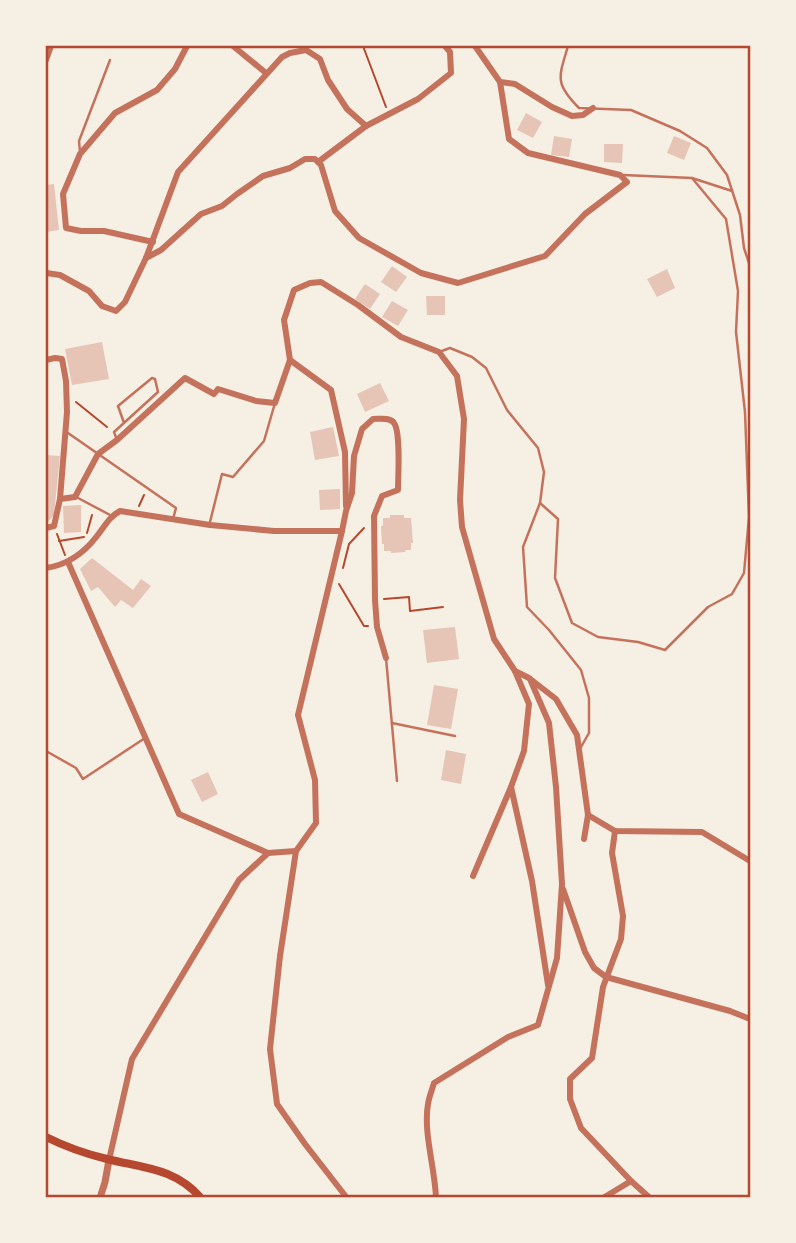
<svg xmlns="http://www.w3.org/2000/svg" width="796" height="1243" viewBox="0 0 796 1243" font-family="'Golos Text',sans-serif">
  <style>
    .building { fill: #e6c5b7 }
    .lines { fill: none; stroke-linecap: round; stroke-linejoin: round }
    .path { stroke: #b5482f; stroke-width: 2 }
    .service { stroke: #c5725c; stroke-width: 2.5 }
    .minor { stroke: #c5725c; stroke-width: 6 }
    .tertiary { stroke: #c5725c; stroke-width: 7 }
    .secondary { stroke: #b5482f; stroke-width: 8 }
    .neatline { fill: none; stroke: #b5482f; stroke-width: 2.5 }
  </style>
  <rect width="100%" height="100%" fill="#f6efe4"/>
  <!-- building -->
  <g class="building">
    <polygon points="526,113 542,122 533,138 517,130"/>
    <polygon points="554,136 572,139 569,157 551,155"/>
    <polygon points="674,136 691,143 684,160 667,153"/>
    <polygon points="604,144 623,144 622,163 604,162"/>
    <polygon points="54,184 59,230 46,232 46,185"/>
    <polygon points="392,266 407,277 396,292 381,282"/>
    <polygon points="667,269 675,288 657,297 647,279"/>
    <polygon points="365,284 380,294 370,309 355,299"/>
    <polygon points="426,296 445,296 445,315 427,315"/>
    <polygon points="392,301 408,310 398,326 382,317"/>
    <polygon points="102,342 109,379 72,385 65,349"/>
    <polygon points="380,383 389,401 365,412 357,394"/>
    <polygon points="333,427 339,456 315,460 310,432"/>
    <polygon points="46,455 60,456 54,515 46,524"/>
    <polygon points="340,489 340,509 320,510 319,490"/>
    <polygon points="81,505 81,532 64,533 63,506"/>
    <polygon points="390,515 404,515 404,518 411,518 413,543 411,543 411,550 406,550 405,552 391,553 391,551 384,551 384,544 382,544 381,526 383,526 383,518 390,518"/>
    <polygon points="92,558 133,590 141,579 151,586 133,608 121,600 115,607 98,587 91,591 80,569"/>
    <polygon points="455,627 459,659 427,663 423,630"/>
    <polygon points="434,685 458,689 451,729 427,725"/>
    <polygon points="446,750 466,754 461,784 441,780"/>
    <polygon points="208,772 218,794 202,802 191,780"/>
  </g>
  <g class="lines">
    <!-- path -->
    <g class="path">
      <polyline points="363,46 386,107"/>
      <polyline points="76,402 107,427"/>
      <polyline points="139,506 144,495"/>
      <polyline points="87,533 92,515"/>
      <polyline points="57,534 65,555"/>
      <polyline points="59,541 84,537"/>
      <polyline points="343,568 349,544 364,528"/>
      <polyline points="339,584 364,626 368,626"/>
      <polyline points="384,599 409,597 410,611 443,607"/>
    </g>
    <!-- service -->
    <g class="service">
      <path d="M 568,46 C 559,77 554,83 579,108 L 631,110 L 680,131 L 707,148 L 727,175 L 740,215 L 744,248 L 750,266"/>
      <polyline points="80,152 79,141 110,60"/>
      <polyline points="623,175 692,178 732,191"/>
      <polyline points="439,352 450,348 472,357 486,368 507,410 538,448 544,472 540,503 523,547 527,607 549,630 581,670 589,698 589,733 581,747"/>
      <polyline points="68,433 176,508 173,519"/>
      <polyline points="117,440 114,432 158,392 155,379 152,378 118,406 124,423"/>
      <polyline points="78,498 112,516"/>
      <polyline points="540,503 558,519 555,578 572,623 598,637 638,642 665,650 708,607 732,594 744,573 749,517 745,412 736,332 738,291 726,219 692,178"/>
      <polyline points="210,522 222,474 233,477 264,441 275,403"/>
      <polyline points="386,658 397,781"/>
      <polyline points="392,723 455,736"/>
      <polyline points="46,751 76,768 83,779 145,738"/>
    </g>
    <!-- minor -->
    <g class="minor">
      <polyline points="233,46 266,73"/>
      <polyline points="46,60 51,46"/>
      <polyline points="500,82 515,84 552,107 572,116 583,115 593,108"/>
      <polyline points="318,162 366,126"/>
      <polyline points="153,242 104,231 81,231 66,228 63,194 80,154 115,113 157,90 175,69 187,46"/>
      <polyline points="146,258 161,250 201,214 222,206 237,194 263,176 290,168 305,159 315,159 321,165 335,211 359,238 421,273 458,283 545,256 585,214 627,182 620,175 528,153 509,139 500,82 475,46"/>
      <polyline points="46,273 60,275 89,291 102,306 116,311 125,302 146,258 178,172 282,57 290,53 306,50 320,59 328,80 347,109 366,126 418,99 451,73 450,52 445,46"/>
      <polyline points="46,360 55,358 62,359 66,381 67,412 60,499"/>
      <polyline points="290,360 331,390 345,452 346,506"/>
      <polyline points="46,528 54,526 60,499 75,497 98,454 117,440 185,378 214,394 218,389 256,401 275,403 290,360 284,320 294,290 310,283 321,282 358,305 401,337 439,352 457,376 464,419 460,500 462,527 494,639 515,671 529,678 556,699 577,735 588,815 584,839"/>
      <polyline points="68,562 179,814 268,853"/>
      <path d="M 46,568 C 67,565 84,553 97,536 C 105,526 109,517 120,511 L 210,525 L 274,531 L 342,531 L 346,511 L 352,493 L 354,456 L 362,429 L 373,419 C 380,419 390,417 394,423 C 401,432 398,478 398,490 L 382,496 L 374,516 L 375,600 L 377,627 L 386,658"/>
      <polyline points="511,787 532,881 548,985"/>
      <polyline points="588,815 615,831 702,832 750,861"/>
      <polyline points="615,831 612,853 623,916 621,939 603,987 592,1058 570,1079 570,1099 581,1128 631,1181 650,1198"/>
      <polyline points="296,851 280,956 270,1049 277,1104 305,1144 347,1198"/>
      <polyline points="473,876 511,787 524,751 529,704 515,671"/>
      <polyline points="563,889 585,952 594,968 606,977 730,1011 750,1019"/>
      <polyline points="109,1160 132,1059 239,880 268,853 296,851 316,823 315,780 298,715 342,531"/>
      <path d="M 436,1198 C 435,1168 423,1132 428,1104 C 429,1097 432,1090 434,1083 L 508,1037 L 538,1025 L 557,958 L 562,884 L 556,787 L 549,723 L 530,679"/>
      <polyline points="603,1198 631,1181"/>
    </g>
    <!-- tertiary -->
    <polyline class="tertiary" points="100,1198 105,1182 109,1160"/>
    <!-- secondary -->
    <path class="secondary" d="M 46,1137 C 66,1147 86,1154 107,1159 C 143,1168 175,1168 201,1198"/>
  </g>
  <!-- border -->
  <rect width="796" height="1243" fill="none" stroke="#f6efe4" stroke-width="94"/>
  <rect x="47" y="47" width="702" height="1149" class="neatline"/>
</svg>
